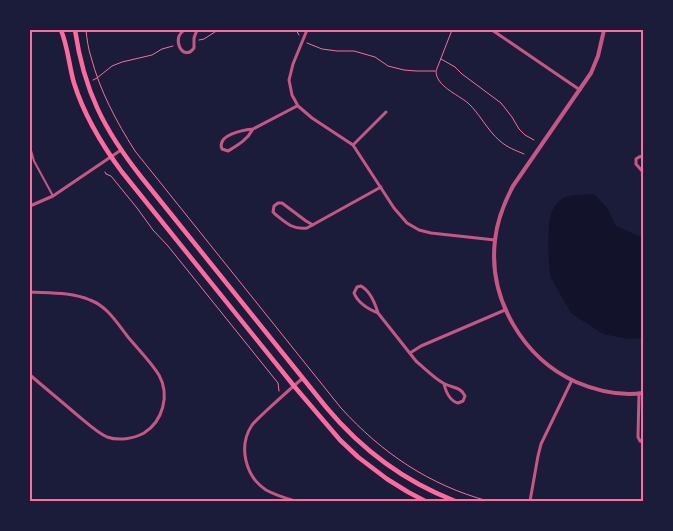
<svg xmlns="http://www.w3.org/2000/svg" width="673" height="531" viewBox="0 0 673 531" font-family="'IBM Plex Serif',serif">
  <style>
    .water { fill: #12122b }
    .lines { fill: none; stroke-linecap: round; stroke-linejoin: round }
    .path { stroke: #ff6b9d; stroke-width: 1 }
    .service { stroke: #c65784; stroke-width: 2 }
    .minor { stroke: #c65784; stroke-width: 3 }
    .tertiary { stroke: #c65784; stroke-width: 4 }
    .secondary { stroke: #ff6b9d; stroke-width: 4.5 }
    .neatline { fill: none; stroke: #ff6b9d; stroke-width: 2 }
  </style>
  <rect width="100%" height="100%" fill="#1b1b3a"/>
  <!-- water -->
  <path class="water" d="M 594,194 L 608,209 L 616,226 L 639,236 L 643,235 L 643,338 L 628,339 L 603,334 L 571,313 L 551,278 C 548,264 546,221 553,209 C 555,205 560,200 564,198 C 570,194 586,195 594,194 Z"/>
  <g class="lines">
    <!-- path -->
    <g class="path">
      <path d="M 86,30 C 87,39 88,48 91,57 C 100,91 116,121 135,151 L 341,408 C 382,453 429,485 488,501"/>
      <polyline points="296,30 299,35"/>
      <path d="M 452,30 L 436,71 C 436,86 457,94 468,103 C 480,114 487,130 500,141 C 508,148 515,150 524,154"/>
      <polyline points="199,40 204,39 218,30"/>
      <polyline points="307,43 322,49 337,51 354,51 375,57 388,66 404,70 416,71 435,71"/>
      <polyline points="441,59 455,67 462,74 501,103 512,117 519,129 525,135 534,140"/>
      <polyline points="93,80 97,78 112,66 122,62 152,55 162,49 173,46"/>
      <polyline points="105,172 106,174 111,176 137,208 153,230 168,246 278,383 279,391"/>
      <polyline points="30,498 32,501"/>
    </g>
    <!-- service -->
    <polyline class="service" points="30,147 34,161 53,196"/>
    <!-- minor -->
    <g class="minor">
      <path d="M 185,30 C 170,37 183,63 194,48 L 194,38 L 197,30"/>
      <polyline points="307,30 293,64 289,80 292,95 298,106 312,118 353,145 394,208 407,223 419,230 431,233 495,240"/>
      <polyline points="492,30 580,90"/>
      <path d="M 253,129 C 243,130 216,135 222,149 L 228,151 C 238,145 247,140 253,129 L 297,106"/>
      <polyline points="353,145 386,112"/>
      <polyline points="643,156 639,157 636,159 636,164 643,172"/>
      <polyline points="30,206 53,196 121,150"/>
      <path d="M 313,225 L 306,221 L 282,203 L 278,203 L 274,206 L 273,212 L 275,214 C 286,223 293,230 307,228 L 381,187"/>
      <path d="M 30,292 C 50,293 72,292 90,300 C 107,306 117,323 128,337 C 138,349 151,362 159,375 C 170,395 163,421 144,433 C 133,439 119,441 107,437 C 96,432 86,422 76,414 C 61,401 45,388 30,375"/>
      <path d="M 378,313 C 368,309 358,303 354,293 L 357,287 L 361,286 C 370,291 375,303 378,313 L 416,361 C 423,367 436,380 445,384 C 453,388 461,387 465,396 L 463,401 L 458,403 C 450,401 446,392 444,384"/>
      <polyline points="410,353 421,346 505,310"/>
      <polyline points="639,393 638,437 640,441 643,442"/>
      <path d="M 295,501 C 285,498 275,495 266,490 C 245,476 238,446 252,425 C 256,420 261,416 266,411 C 278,400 290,389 303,378"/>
      <polyline points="530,501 538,456 541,444 572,380"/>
    </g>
    <!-- tertiary -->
    <path class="tertiary" d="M 604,30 L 598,56 L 591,73 L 513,186 C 504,203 497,221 495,240 C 488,299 523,358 576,382 C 597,391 621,396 643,393"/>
    <!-- secondary -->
    <g class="secondary">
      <path d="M 61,30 C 68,47 69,66 74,83 C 84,115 102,145 122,172 L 294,386 L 340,440 L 358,457 L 387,479 L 408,492 L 425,501"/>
      <path d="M 75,30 C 84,91 104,130 142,178 L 326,407 C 361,449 403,481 455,501"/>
    </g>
  </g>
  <!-- border -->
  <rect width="673" height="531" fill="none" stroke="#1b1b3a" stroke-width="62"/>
  <rect x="31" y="31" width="611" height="469" class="neatline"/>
</svg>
